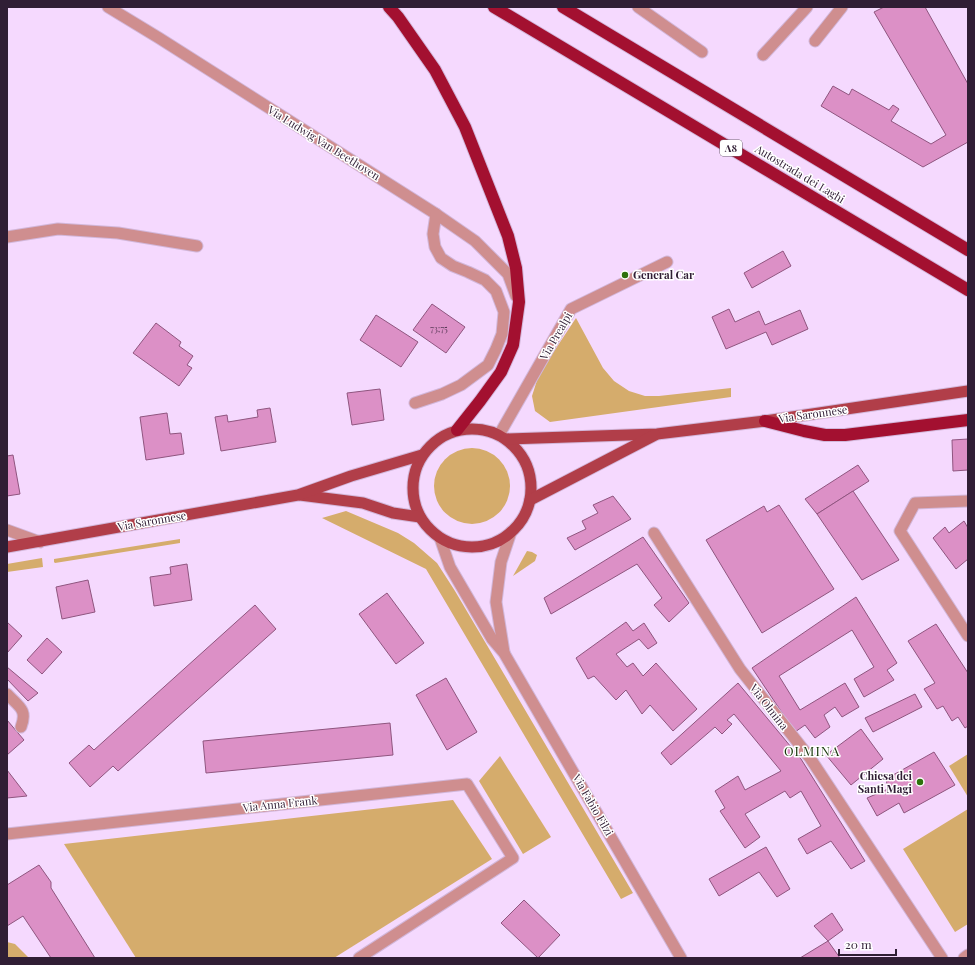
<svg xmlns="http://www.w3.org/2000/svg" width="975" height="965" viewBox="0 0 975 965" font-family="'Playfair Display',serif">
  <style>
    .green { fill: #d5ac6c }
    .building { fill: #dc90c6; stroke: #8f557f }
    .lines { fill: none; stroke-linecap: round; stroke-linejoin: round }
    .service-casing { stroke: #d2b7da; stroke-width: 13 }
    .minor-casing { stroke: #d2b7da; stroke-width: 13 }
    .primary-casing { stroke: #d2b7da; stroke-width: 13 }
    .motorway-casing { stroke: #d2b7da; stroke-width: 14 }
    .service { stroke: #cf8e8f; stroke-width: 11 }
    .minor { stroke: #cf8e8f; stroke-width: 11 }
    .primary { stroke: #b13e49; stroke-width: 11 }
    .motorway { stroke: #a31030; stroke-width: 12 }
    .poi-dot { fill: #2e710c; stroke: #fff; stroke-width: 1.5 }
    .labels { text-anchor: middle; stroke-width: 3; stroke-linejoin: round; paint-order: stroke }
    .number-label { font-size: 9px; fill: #5b3a59 }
    .shield { fill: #fff; stroke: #6e6272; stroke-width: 1 }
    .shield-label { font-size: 10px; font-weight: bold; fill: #301e35 }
    .street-label { font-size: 11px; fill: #301e35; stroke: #fff }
    .poi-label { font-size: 11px; font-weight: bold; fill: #301e35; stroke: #fff; text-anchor: start }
    .quarter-label { font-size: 13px; letter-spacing: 1px; fill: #18370a; stroke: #fff }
  </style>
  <rect width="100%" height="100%" fill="#f5d9fe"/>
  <!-- green -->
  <g class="green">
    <polygon points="576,318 603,368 614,381 629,391 645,396 659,396 731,388 731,397 550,422 535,411 532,396 539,374"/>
    <circle cx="472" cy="486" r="38"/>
    <polygon points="346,511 398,533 414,543 437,563 455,591 633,893 621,899 426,569 322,518"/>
    <polygon points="180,539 180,543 55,563 54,562 54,559"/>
    <polygon points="527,551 532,552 537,555 535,561 513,576"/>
    <polygon points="42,558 43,567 7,572 7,564"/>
    <polygon points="968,754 968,797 949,766"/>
    <polygon points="500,756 551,837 523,854 479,781"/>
    <polygon points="453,800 492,859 334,958 136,958 64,844"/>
    <polygon points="968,809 968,924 955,932 903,849"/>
    <polygon points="7,942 15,944 29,958 7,958"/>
  </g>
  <!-- building -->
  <g class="building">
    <polygon points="884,7 925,7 968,84 968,142 923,167 821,106 833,86 849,95 852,89 889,110 893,105 899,109 891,121 931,144 946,135 874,12"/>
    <polygon points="783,251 791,266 752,288 744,273"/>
    <polygon points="432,304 465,327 446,353 413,330"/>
    <polygon points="729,309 735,322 759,311 765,325 800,310 808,329 772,345 766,332 726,349 712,317"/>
    <polygon points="376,315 418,342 401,367 360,340"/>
    <polygon points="156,323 181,342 179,346 193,356 187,365 192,368 179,386 133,353"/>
    <polygon points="380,389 384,420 352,425 347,393"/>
    <polygon points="270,408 276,442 221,451 215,417 227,415 228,422 258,417 257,410"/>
    <polygon points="167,413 170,434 181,433 184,454 146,460 140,417"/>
    <polygon points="968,439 968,470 953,471 952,440"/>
    <polygon points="13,455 20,494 7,496 7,456"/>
    <polygon points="858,465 869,481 817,514 805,499"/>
    <polygon points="853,491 899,560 862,580 817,514"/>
    <polygon points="613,496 631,519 575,550 567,538 586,529 582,521 598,513 593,505"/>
    <polygon points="779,505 834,589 762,633 706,540 764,506 767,512"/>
    <polygon points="964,521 968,528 968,559 956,569 933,538 945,527 949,533"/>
    <polygon points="643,537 689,603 669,622 654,605 662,598 637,564 551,614 544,598"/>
    <polygon points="187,564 192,600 154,606 150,577 171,574 170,567"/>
    <polygon points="88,580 95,612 62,619 56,587"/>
    <polygon points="387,593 424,643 396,664 359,614"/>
    <polygon points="856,597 897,663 887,670 894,680 864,697 854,679 874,667 852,630 779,676 800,710 845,683 859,707 842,717 835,707 824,715 830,727 815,738 805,725 795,732 752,668"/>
    <polygon points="255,605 276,629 118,771 113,766 90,787 69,763 89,745 94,750"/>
    <polygon points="7,622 22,636 7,653"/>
    <polygon points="626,622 633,631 644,623 657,643 648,649 639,639 616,654 627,667 633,663 643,676 656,663 697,709 673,731 650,705 642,714 626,690 616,700 594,676 588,679 576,658"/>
    <polygon points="936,624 968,673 968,726 965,728 958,717 952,721 943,706 937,709 924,689 935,683 908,641"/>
    <polygon points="47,638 62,652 42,674 27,660"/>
    <polygon points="7,667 38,693 28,701 7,679"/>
    <polygon points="446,678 477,732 447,750 416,695"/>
    <polygon points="738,683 801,759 865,861 851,869 831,841 807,854 798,839 821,826 801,791 790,798 785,791 745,814 760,837 745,848 720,811 725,808 715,791 738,776 745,790 781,771 734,714 727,720 732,724 722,734 715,727 671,765 661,753"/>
    <polygon points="915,694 922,707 873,732 865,718"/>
    <polygon points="7,720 24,740 7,755"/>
    <polygon points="390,723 393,755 206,773 203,741"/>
    <polygon points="861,729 883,759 851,785 826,755"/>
    <polygon points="934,752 955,785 904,813 899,803 877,816 867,798 888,789 886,779"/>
    <polygon points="7,770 27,796 7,798"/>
    <polygon points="766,847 790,889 777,897 759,872 719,896 709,879"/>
    <polygon points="39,865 51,882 51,888 95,958 51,958 23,916 7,926 7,885"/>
    <polygon points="524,900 560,935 538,958 501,923"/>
    <polygon points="832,913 843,930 828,941 814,926"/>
    <polygon points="828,941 840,958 800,958"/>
  </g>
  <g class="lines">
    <!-- service casing -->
    <g class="service-casing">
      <g id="service">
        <polyline points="638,7 702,52"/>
        <polyline points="763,55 807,7"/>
        <polyline points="7,530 40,542"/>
        <path d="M 7,694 C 18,706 28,709 21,727"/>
      </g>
    </g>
    <!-- minor casing -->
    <g class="minor-casing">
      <g id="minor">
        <polyline points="108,7 159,38 436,214 475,241 508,274 516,296"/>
        <polyline points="815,41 842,7"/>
        <polyline points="7,237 58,229 118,233 197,246"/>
        <polyline points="415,403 442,394 461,385 488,365 496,349 502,334 504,312 496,291 485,280 468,272 453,266 441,258 435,247 433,234 436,214"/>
        <polyline points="499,435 571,309 667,262"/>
        <polyline points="968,501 915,503 900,531 968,636"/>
        <polyline points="654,533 740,669 810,758 942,958"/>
        <polyline points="440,538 450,567 492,639 504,653 681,958"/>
        <polyline points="504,652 496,602 501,562 511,532"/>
        <polyline points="7,834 467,784 513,858 359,958"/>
        <polyline points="964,958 968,955"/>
      </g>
    </g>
    <!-- primary casing -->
    <g class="primary-casing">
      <g id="primary">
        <circle cx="472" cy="488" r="59"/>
        <polyline points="506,439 657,434 765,421 968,391"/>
        <polyline points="300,495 363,503 393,513 420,517"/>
        <polyline points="530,500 655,435"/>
        <polyline points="7,547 298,495 351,476 422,455"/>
      </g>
    </g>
    <!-- motorway casing -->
    <g class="motorway-casing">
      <g id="motorway">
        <polyline points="389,7 398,17 435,70 465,127 508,236 516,268 519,302 513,345 501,372 480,401 457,430"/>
        <polyline points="494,7 968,290"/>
        <polyline points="563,7 968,250"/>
        <polyline points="765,421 804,431 825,435 845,435 968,420"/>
      </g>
    </g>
    <!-- service -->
    <use href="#service" class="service"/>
    <!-- minor -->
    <use href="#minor" class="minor"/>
    <!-- primary -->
    <use href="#primary" class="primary"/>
    <!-- motorway -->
    <use href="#motorway" class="motorway"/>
  </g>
  <!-- markers -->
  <g class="poi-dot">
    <circle cx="625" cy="275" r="4"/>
    <circle cx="920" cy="782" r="4"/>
  </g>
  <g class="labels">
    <!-- number labels -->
    <g class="number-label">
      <text x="439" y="332">73;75</text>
    </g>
    <!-- shield labels -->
    <rect class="shield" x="720" y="140" width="22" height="16" rx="3"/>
    <g class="shield-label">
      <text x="731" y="152">A8</text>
    </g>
    <!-- street labels -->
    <g class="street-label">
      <text transform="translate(324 143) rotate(32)" y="4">Via Ludwig Van Beethoven</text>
      <text transform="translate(800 174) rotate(31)" y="4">Autostrada dei Laghi</text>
      <text transform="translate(556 336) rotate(-60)" y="4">Via Prealpi</text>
      <text transform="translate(813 414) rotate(-8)" y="4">Via Saronnese</text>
      <text transform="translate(152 521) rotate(-10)" y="4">Via Saronnese</text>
      <text transform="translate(769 707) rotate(52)" y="4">Via Olmina</text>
      <text transform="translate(280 804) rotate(-6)" y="4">Via Anna Frank</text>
      <text transform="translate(593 805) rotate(60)" y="4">Via Fabio Filzi</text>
    </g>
    <!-- poi labels -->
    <g class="poi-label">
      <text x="633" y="279">General Car</text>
      <text x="912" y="780" text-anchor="end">Chiesa dei<tspan x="912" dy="13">Santi Magi</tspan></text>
    </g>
    <!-- quarter labels -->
    <g class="quarter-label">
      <text x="812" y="756">OLMINA</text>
    </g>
  </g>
  <!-- border -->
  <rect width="975" height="965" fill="none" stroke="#301e35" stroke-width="16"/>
  <!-- scale -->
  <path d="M839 949v6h57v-6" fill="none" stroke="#301e35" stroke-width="2"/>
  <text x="845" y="949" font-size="12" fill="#301e35" stroke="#ffffff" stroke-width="3" paint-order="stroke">20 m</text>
</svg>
